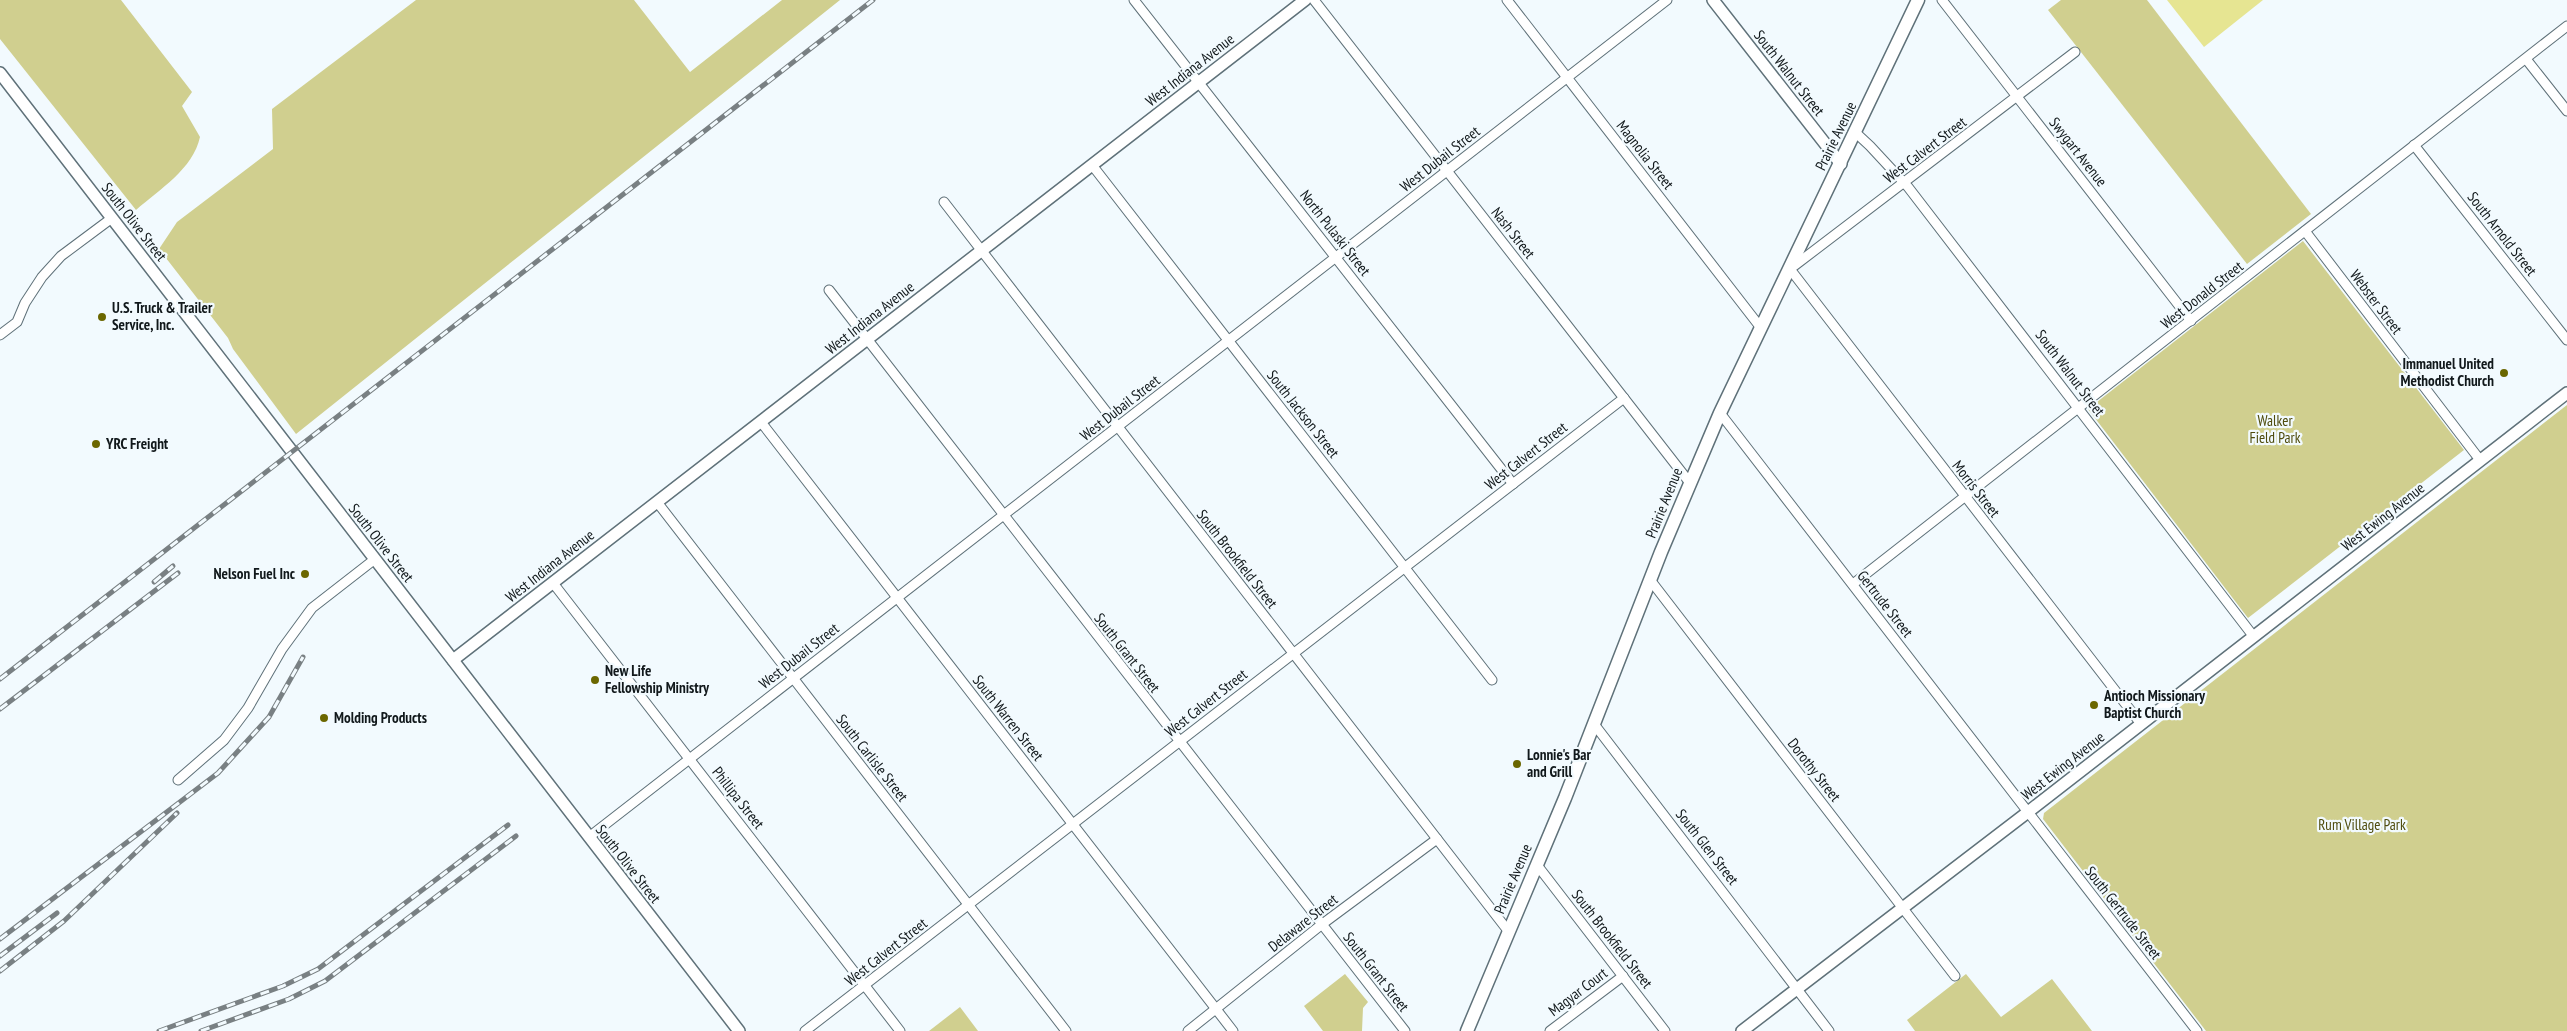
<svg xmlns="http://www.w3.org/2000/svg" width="2567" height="1031" viewBox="0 0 2567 1031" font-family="'PT Sans Narrow',sans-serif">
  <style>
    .green { fill: #d0cf8f }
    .water { fill: #e6e592 }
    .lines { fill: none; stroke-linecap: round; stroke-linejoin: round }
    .street-casing { stroke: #5f7179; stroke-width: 11 }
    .secondary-casing { stroke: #5f7179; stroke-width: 14 }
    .primary-casing { stroke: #5f7179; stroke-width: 15 }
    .street { stroke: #fff; stroke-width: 9 }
    .secondary { stroke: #fff; stroke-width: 11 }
    .primary { stroke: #fff; stroke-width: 12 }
    .rail-casing { stroke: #798083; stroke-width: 5 }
    .rail { stroke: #f2fafe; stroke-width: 3; stroke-dasharray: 9; stroke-linecap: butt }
    .poi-dot { fill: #6b6700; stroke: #f2fafe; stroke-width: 2 }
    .labels { text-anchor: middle; stroke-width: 4.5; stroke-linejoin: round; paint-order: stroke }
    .street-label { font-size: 15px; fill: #11181b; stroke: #f2fafe }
    .poi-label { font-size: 15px; font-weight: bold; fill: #11181b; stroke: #f2fafe; text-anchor: start }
    .park-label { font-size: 15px; fill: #4f4c0d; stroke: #f2fafe }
  </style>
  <rect width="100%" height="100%" fill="#f2fafe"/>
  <!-- green -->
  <g class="green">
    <path d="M 0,0 L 121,0 L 192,92 L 182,106 L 200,137 C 193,169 160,189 136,210 L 0,39 Z"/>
    <polygon points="416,0 634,0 690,72 782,0 840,0 296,434 233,349 228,338 159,249 177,222 273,149 272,109"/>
    <polygon points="2061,0 2147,0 2311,214 2247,264 2048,10"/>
    <polygon points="2303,241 2464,450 2248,618 2088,409"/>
    <polygon points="2567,405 2567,1031 2206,1031 2043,819 2044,813"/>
    <polygon points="1345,974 1368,1002 1363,1008 1362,1031 1323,1031 1304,1006"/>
    <polygon points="1966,974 2001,1017 2052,979 2092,1031 1915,1031 1907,1020"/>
    <polygon points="960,1007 978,1031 929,1031"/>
  </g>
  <!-- water -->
  <polygon class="water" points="2167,0 2263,0 2204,47"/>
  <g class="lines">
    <!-- street casing -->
    <g class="street-casing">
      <g id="street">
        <polyline points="1134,0 1513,484"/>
        <polyline points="1314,0 1690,483"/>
        <polyline points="1507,0 1761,328"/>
        <polyline points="1942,0 2191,321"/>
        <polyline points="2075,52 1790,269 2141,724"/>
        <polyline points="2526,59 2567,111"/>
        <polyline points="1856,133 1870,146 1908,187 2254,637"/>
        <polyline points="2414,145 2567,340"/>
        <polyline points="1092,165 1492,680"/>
        <polyline points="944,202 1509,932"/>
        <polyline points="2305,231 2480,460"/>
        <polyline points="829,290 1405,1031"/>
        <polyline points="0,335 17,322 25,303 42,277 61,256 112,218"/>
        <polyline points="1720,413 2197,1031"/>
        <polyline points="761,422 1233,1031"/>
        <polyline points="657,502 1066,1031"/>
        <polyline points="1651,581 1955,976"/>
        <polyline points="553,583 900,1031"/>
        <polyline points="1853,584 2567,26"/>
        <polyline points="1594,724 1829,1031"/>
        <polyline points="178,780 224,740 248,708 282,649 312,608 375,559"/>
        <polyline points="589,837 1667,0"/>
        <polyline points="1537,865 1665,1031"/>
        <polyline points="805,1031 1624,398"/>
        <polyline points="1188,1031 1321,925 1437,839"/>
        <polyline points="1550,1031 1623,976"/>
      </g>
    </g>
    <!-- secondary casing -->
    <g class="secondary-casing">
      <g id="secondary">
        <polyline points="1713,0 1841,164"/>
        <polyline points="0,73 739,1031"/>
        <polyline points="453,660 1305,0"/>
        <polyline points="1742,1031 2028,812 2567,393"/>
      </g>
    </g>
    <!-- primary casing -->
    <g class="primary-casing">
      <polyline id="primary" points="1467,1031 1565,798 1661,552 1720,413 1918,0"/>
    </g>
    <!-- street -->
    <use href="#street" class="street"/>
    <!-- secondary -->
    <use href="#secondary" class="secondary"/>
    <!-- primary -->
    <use href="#primary" class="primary"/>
    <!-- rail casing -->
    <g class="rail-casing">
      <g id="rail">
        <polyline points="154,582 173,566"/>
        <polyline points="0,679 873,0"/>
        <polyline points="0,709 178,573"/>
        <polyline points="0,939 218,773 269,717 303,657"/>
        <polyline points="0,956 57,913"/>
        <polyline points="0,971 64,921 177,813"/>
        <polyline points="159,1031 283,986 318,969 508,825"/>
        <polyline points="201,1031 289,999 325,981 516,836"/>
      </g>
    </g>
    <!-- rail -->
    <use href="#rail" class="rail"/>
  </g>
  <!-- markers -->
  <g class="poi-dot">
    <circle cx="102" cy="317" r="5"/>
    <circle cx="2504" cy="373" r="5"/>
    <circle cx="96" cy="444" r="5"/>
    <circle cx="305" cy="574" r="5"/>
    <circle cx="595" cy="680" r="5"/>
    <circle cx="2094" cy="705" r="5"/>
    <circle cx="324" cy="718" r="5"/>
    <circle cx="1517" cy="764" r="5"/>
  </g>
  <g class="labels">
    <!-- street labels -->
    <g class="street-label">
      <text transform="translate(1190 70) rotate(-38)" y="5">West Indiana Avenue</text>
      <text transform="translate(1789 73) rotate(52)" y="5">South Walnut Street</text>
      <text transform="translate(1836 136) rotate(-64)" y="5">Prairie Avenue</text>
      <text transform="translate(1925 150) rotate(-37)" y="5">West Calvert Street</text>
      <text transform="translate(2078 152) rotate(52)" y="5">Swygart Avenue</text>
      <text transform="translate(1645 155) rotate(52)" y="5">Magnolia Street</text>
      <text transform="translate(1440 159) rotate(-38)" y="5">West Dubail Street</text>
      <text transform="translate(134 222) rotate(52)" y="5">South Olive Street</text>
      <text transform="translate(1335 233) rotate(52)" y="5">North Pulaski Street</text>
      <text transform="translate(1513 233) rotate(52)" y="5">Nash Street</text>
      <text transform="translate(2502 234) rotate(52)" y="5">South Arnold Street</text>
      <text transform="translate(2202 295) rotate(-38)" y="5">West Donald Street</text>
      <text transform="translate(2376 302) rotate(53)" y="5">Webster Street</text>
      <text transform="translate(870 318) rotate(-38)" y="5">West Indiana Avenue</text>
      <text transform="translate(2070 373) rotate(53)" y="5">South Walnut Street</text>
      <text transform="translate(1120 408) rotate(-38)" y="5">West Dubail Street</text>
      <text transform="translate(1303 414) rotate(52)" y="5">South Jackson Street</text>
      <text transform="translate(1526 456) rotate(-38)" y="5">West Calvert Street</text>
      <text transform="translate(1976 489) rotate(52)" y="5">Morris Street</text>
      <text transform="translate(1664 503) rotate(-68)" y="5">Prairie Avenue</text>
      <text transform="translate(2383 517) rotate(-38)" y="5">West Ewing Avenue</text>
      <text transform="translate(381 543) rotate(52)" y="5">South Olive Street</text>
      <text transform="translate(1237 559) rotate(52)" y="5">South Brookfield Street</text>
      <text transform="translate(550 566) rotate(-38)" y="5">West Indiana Avenue</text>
      <text transform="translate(1885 604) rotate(52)" y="5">Gertrude Street</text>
      <text transform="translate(1127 653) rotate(52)" y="5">South Grant Street</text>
      <text transform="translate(799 656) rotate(-38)" y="5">West Dubail Street</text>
      <text transform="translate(1206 703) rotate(-38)" y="5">West Calvert Street</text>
      <text transform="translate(1008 718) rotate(52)" y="5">South Warren Street</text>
      <text transform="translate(872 758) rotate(52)" y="5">South Carlisle Street</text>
      <text transform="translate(2063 766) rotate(-38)" y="5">West Ewing Avenue</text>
      <text transform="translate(1814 770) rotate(52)" y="5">Dorothy Street</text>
      <text transform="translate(738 798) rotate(52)" y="5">Phillipa Street</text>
      <text transform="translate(1707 847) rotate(52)" y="5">South Glen Street</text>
      <text transform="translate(628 864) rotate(52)" y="5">South Olive Street</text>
      <text transform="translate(1513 879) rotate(-67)" y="5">Prairie Avenue</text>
      <text transform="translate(2123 913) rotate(52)" y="5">South Gertrude Street</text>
      <text transform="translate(1303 923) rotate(-38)" y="5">Delaware Street</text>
      <text transform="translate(1612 939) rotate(52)" y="5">South Brookfield Street</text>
      <text transform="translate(886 952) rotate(-38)" y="5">West Calvert Street</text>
      <text transform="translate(1376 972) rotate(52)" y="5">South Grant Street</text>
      <text transform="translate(1578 992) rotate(-37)" y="5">Magyar Court</text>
    </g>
    <!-- poi labels -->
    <g class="poi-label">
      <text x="112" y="313">U.S. Truck &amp; Trailer<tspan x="112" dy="17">Service, Inc.</tspan></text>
      <text x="2494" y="369" text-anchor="end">Immanuel United<tspan x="2494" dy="17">Methodist Church</tspan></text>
      <text x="106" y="449">YRC Freight</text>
      <text x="295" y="579" text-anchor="end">Nelson Fuel Inc</text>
      <text x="605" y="676">New Life<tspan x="605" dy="17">Fellowship Ministry</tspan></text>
      <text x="2104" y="701">Antioch Missionary<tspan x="2104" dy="17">Baptist Church</tspan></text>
      <text x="334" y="723">Molding Products</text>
      <text x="1527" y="760">Lonnie's Bar<tspan x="1527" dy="17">and Grill</tspan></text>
    </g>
    <!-- park labels -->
    <g class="park-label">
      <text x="2275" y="426">Walker<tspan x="2275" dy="17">Field Park</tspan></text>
      <text x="2362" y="830">Rum Village Park</text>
    </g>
  </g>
</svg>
